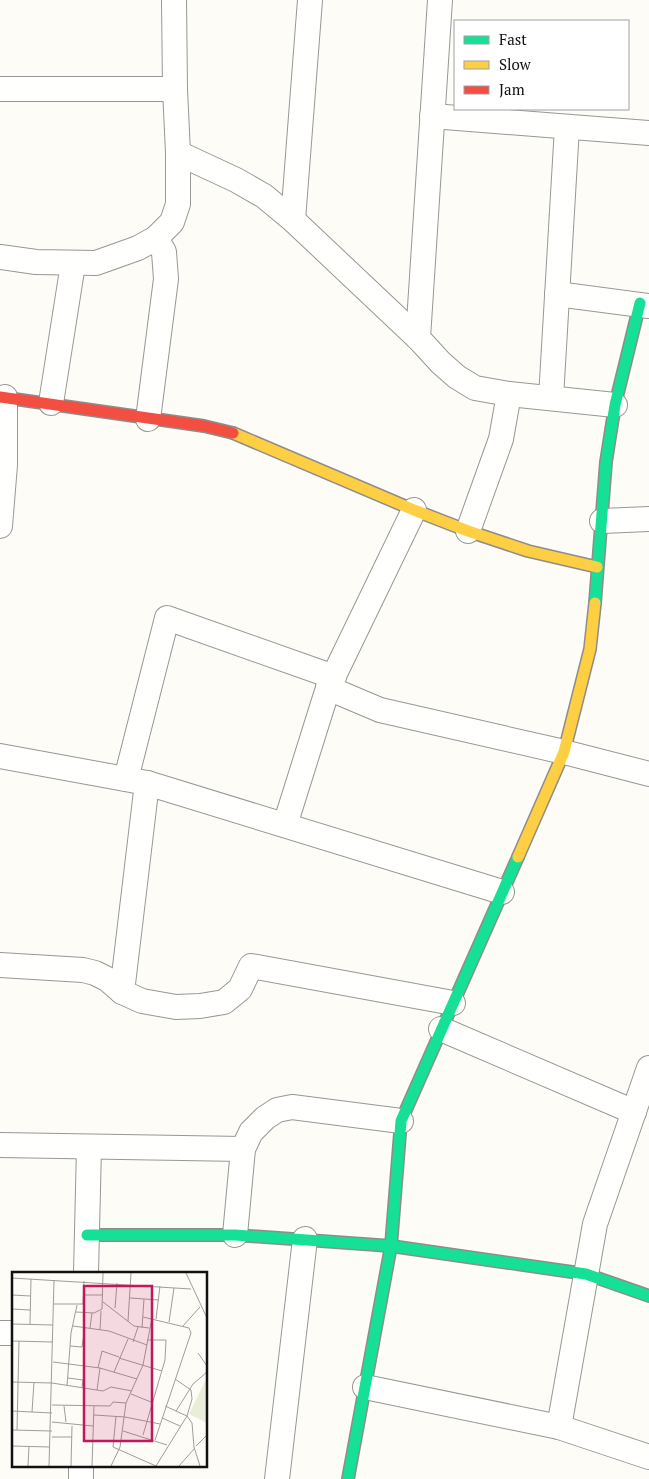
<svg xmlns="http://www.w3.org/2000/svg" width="649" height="1479" viewBox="0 0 649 1479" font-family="'PT Serif',serif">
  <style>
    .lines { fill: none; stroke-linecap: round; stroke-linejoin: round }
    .street-casing { stroke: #979795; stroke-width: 26 }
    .fast-casing { stroke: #8e8d8b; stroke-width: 14 }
    .slow-casing { stroke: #8e8d8b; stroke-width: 14 }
    .jam-casing { stroke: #8e8d8b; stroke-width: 14 }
    .street { stroke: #fffffe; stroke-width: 24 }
    .fast { stroke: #16e098; stroke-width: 11 }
    .slow { stroke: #ffcf43; stroke-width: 11 }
    .jam { stroke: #f24e42; stroke-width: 11 }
    .inset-road { fill: none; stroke: #9f9e9b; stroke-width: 1 }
    .view { fill: #c2185b; fill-opacity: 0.15; stroke: #c2185b; stroke-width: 2.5 }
    .inset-edge { fill: none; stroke: #111; stroke-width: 2.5 }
  </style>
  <rect width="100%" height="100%" fill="#fdfcf7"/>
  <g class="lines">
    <!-- street casing -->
    <g class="street-casing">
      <g id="street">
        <polyline points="0,89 175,89"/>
        <polyline points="432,116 649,133"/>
        <polyline points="178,153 236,180 264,196 293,220 418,338 441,363 457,377 475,388 509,394 615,405"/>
        <polyline points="293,220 310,0"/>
        <polyline points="0,257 36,262 96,263 138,248 156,238 172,222 178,204 178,153 175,89 174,0"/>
        <polyline points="557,294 649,306"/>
        <polyline points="418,338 440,0"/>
        <polyline points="551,398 567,127"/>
        <polyline points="51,403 73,264"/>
        <polyline points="148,419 166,279 164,252 156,238"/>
        <polyline points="602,521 649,519"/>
        <polyline points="0,526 5,465 5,397"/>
        <polyline points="468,531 501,439 509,394"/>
        <polyline points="328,688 380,710 564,752 649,774"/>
        <polyline points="0,756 147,783 502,892"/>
        <polyline points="126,779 167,618 334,677"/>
        <polyline points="285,825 328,688 414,510"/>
        <polyline points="0,965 83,970 95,973 107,979 122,992 142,1001 176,1007 200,1006 224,1002 240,989 251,966 453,1003"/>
        <polyline points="122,992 147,783"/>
        <polyline points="441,1029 634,1112"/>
        <polyline points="0,1145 243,1149"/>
        <polyline points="235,1235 243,1149 251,1132 265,1118 277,1110 292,1107 401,1121"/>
        <polyline points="86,1273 89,1147"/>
        <polyline points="0,1333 14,1333"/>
        <polyline points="365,1387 559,1427 649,1457"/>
        <polyline points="559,1427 595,1224 649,1068"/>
        <polyline points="81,1479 81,1465"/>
        <polyline points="277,1479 305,1239"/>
      </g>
    </g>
    <!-- fast casing -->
    <g class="fast-casing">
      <g id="fast">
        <polyline points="595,603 606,462 615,405 640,303"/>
        <polyline points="87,1235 235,1235 391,1246 586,1274 649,1296"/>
        <polyline points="348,1479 391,1246 401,1121 518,857"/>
      </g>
    </g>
    <!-- slow casing -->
    <g class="slow-casing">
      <g id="slow">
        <polyline points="233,433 414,510 468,531 528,551 597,567"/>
        <polyline points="518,857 564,752 590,649 595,603"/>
      </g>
    </g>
    <!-- jam casing -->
    <g class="jam-casing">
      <polyline id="jam" points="0,397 204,426 233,433"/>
    </g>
    <!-- street -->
    <use href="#street" class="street"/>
    <!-- fast -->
    <use href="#fast" class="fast"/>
    <!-- slow -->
    <use href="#slow" class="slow"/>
    <!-- jam -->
    <use href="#jam" class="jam"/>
  </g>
  <!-- overview -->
  <g transform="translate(12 1272)">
    <rect width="195" height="195" fill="#fdfcf7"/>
    <path d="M 195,105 L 195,151 L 177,142 Z" fill="#e9eedb"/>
    <path class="inset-road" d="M 174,1 L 195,46M 0,6 L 179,17M 0,23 L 19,24M 72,23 L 91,23M 118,26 L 147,28M 91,30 L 122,54 L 137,56M 42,32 L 71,32 L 72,9M 103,36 L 105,11M 0,37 L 18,38M 64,40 L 82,41 L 90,37 L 91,1M 131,45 L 177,56 L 179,61 L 143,168M 144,47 L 148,14M 116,49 L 119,1M 157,50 L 162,16M 0,52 L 41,53M 18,52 L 19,7M 61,54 L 97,59 L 135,73M 171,54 L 188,35M 78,56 L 80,41M 130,56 L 132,27M 88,58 L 89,39M 0,69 L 41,70M 121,70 L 126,55M 58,74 L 70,75 L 73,55M 186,81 L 195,94M 107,86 L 150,99M 41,90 L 88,96 L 125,107M 86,96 L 90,79 L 107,85M 102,100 L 116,67M 56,106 L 71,108 L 70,115M 0,110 L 40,111 L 91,119 L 99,115 L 120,119M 55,114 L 59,61 L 65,33M 85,118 L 88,96M 119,122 L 139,130M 40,133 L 98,134 L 101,130 L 114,131M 52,134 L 54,150M 153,134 L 175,144 L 180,151 L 182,175 L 188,194M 0,139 L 40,141M 164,139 L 181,112 L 195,100M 20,140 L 22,110M 82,143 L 113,145 L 148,152M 104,144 L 101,175 L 144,194M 150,146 L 168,154M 40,150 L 81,154M 0,158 L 40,159M 5,158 L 7,69M 111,159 L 155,173M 131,163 L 153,88 L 154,68 L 135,68M 40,165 L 60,165M 0,174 L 38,175M 184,174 L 195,163M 16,194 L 17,174M 37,194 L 42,8M 59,194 L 60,154M 80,194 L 82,134M 99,194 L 108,175 L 114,131 L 131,93 L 140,46M 144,194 L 175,144 L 180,127 L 179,118 L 163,107M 167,194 L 182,177"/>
    <path class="view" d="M 72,14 L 140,14 L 140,169 L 72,169 Z"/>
    <rect width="195" height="195" class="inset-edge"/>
  </g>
  <!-- legend -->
  <rect x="454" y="20" width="175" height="90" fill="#ffffff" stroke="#a0a0a0"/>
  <rect x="464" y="36" width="25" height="8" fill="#16e098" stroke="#a0a0a0"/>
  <text x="499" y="45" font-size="15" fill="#111111">Fast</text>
  <rect x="464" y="61" width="25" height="8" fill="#ffcf43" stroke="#a0a0a0"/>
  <text x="499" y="70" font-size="15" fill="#111111">Slow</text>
  <rect x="464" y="86" width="25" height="8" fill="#f24e42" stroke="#a0a0a0"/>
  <text x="499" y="95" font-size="15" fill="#111111">Jam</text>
</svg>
